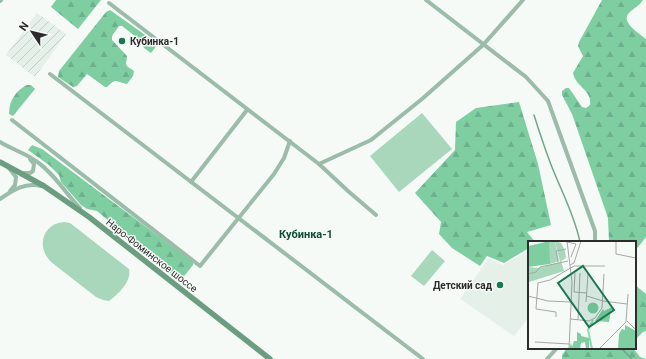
<svg xmlns="http://www.w3.org/2000/svg" width="646" height="359" viewBox="0 0 646 359" font-family="Roboto,sans-serif">
  <style>
    .built { fill: #e4f0e8 }
    .industrial { fill: url(#industrial-furrows) }
    .green { fill: #a8d7bc }
    .forest { fill: url(#forest-firs) }
    .lines { fill: none; stroke-linecap: round; stroke-linejoin: round }
    .stream { stroke: #6ea687; stroke-width: 1.5 }
    .street { stroke: #9abca8; stroke-width: 4 }
    .secondary { stroke: #6b9d81; stroke-width: 5.5 }
    .poi-dot { fill: #18784f; stroke: #f6faf7; stroke-width: 1.5 }
    .labels { text-anchor: middle; stroke-width: 3; stroke-linejoin: round; paint-order: stroke }
    .poi-label { font-size: 10px; font-weight: bold; fill: #2b2c2b; stroke: #f6faf7; text-anchor: start }
    .street-label { font-size: 10px; fill: #2b2c2b; stroke: #f6faf7 }
    .neighbourhood-label { font-size: 11px; font-weight: bold; fill: #0f4f33; stroke: #f6faf7 }
    .inset-river { fill: none; stroke: #8bdbaf; stroke-width: 2 }
    .inset-road { fill: none; stroke: #a5a8a5; stroke-width: 1 }
    .view { fill: #18784f; fill-opacity: 0.15; stroke: #18784f; stroke-width: 2 }
    .inset-edge { fill: none; stroke: #2b2c2b; stroke-width: 2 }
  </style>
  <defs>
    <pattern id="industrial-furrows" width="10" height="10" patternUnits="userSpaceOnUse"><rect width="10" height="10" fill="#e4f0e8"/><path d="M-1 1l2-2M0 10L10 0M9 11l2-2" fill="none" stroke="#c4cec7"/></pattern>
    <pattern id="forest-firs" width="22" height="20" patternUnits="userSpaceOnUse"><rect width="22" height="20" fill="#7ecea2"/><path d="M5 1l3.5 6h-7zM16 11l3.5 6h-7z" fill="#6db18c"/></pattern>
  </defs>
  <rect width="100%" height="100%" fill="#f6faf7"/>
  <!-- built -->
  <polygon class="built" points="529,250 529,317 514,336 460,299 489,258 503,265"/>
  <!-- industrial -->
  <polygon class="industrial" points="37,13 66,34 35,77 6,55"/>
  <!-- green -->
  <g class="green">
    <polygon points="422,113 452,149 399,192 370,156"/>
    <path d="M 64,222 L 70,223 L 129,269 C 132,281 118,294 109,301 L 103,300 L 96,297 L 51,262 C 36,247 42,224 64,222 Z"/>
    <polygon points="432,250 445,261 424,286 411,276"/>
  </g>
  <!-- forest -->
  <g class="forest">
    <polygon points="56,0 101,0 78,29 51,7"/>
    <path d="M 602,0 L 643,0 C 638,7 635,7 629,13 C 620,22 640,34 646,39 L 646,237 L 635,251 L 635,242 L 609,242 L 608,218 L 572,114 L 562,95 L 562,91 L 566,88 L 569,88 L 582,107 L 586,108 L 590,105 C 593,91 575,86 573,73 L 583,56 L 578,46 L 579,42 Z"/>
    <path d="M 110,10 L 158,44 L 151,53 L 144,48 L 140,40 L 122,26 L 119,26 L 112,36 L 112,40 L 127,56 C 126,67 124,64 134,71 L 133,76 L 127,84 C 115,82 117,77 107,87 L 105,87 L 87,74 L 77,86 L 73,87 L 58,77 L 59,71 L 106,12 Z"/>
    <path d="M 27,85 L 31,85 L 35,89 L 13,116 L 9,114 C 9,101 15,91 27,85 Z"/>
    <polygon points="519,102 538,164 551,225 527,232 535,242 529,242 529,248 504,263 487,256 480,266 452,248 439,234 441,222 415,193 455,150 456,122 476,108"/>
    <polygon points="32,145 42,149 193,262 193,265 181,280 178,280 134,244 118,234 110,222 97,211 87,209 81,205 61,182 59,175 49,165 28,150"/>
    <polygon points="635,285 646,294 646,331 643,332 635,340"/>
    <polygon points="567,348 633,348 640,357 646,359 562,359 562,355"/>
  </g>
  <g class="lines">
    <!-- stream -->
    <g class="stream">
      <path d="M 534,115 C 539,131 544,146 550,162 C 560,189 574,213 580,242"/>
      <polyline points="621,348 632,359"/>
    </g>
    <!-- street -->
    <g class="street">
      <polyline points="426,0 526,77 548,101 595,231 595,242"/>
      <polyline points="0,1 1,0"/>
      <polyline points="109,3 319,164 348,191 376,215"/>
      <polyline points="50,74 423,359"/>
      <polyline points="12,120 200,266 274,174 284,158 290,141"/>
      <path d="M 0,142 C 11,149 25,153 36,161 C 54,173 65,193 80,208"/>
      <polyline points="319,164 371,140 422,99 483,45 523,0"/>
      <polyline points="9,168 16,177 15,185 10,191"/>
      <polyline points="23,173 30,173 33,171 34,164 30,159"/>
      <polyline points="191,182 247,110"/>
      <path d="M 0,199 C 13,190 25,182 41,186"/>
      <polyline points="547,359 557,348"/>
    </g>
    <!-- secondary -->
    <polyline class="secondary" points="0,162 44,186 89,217 270,359"/>
  </g>
  <!-- markers -->
  <g class="poi-dot">
    <circle cx="122" cy="41" r="4"/>
    <circle cx="500" cy="285" r="4"/>
  </g>
  <g class="labels">
    <!-- poi labels -->
    <g class="poi-label">
      <text x="130" y="45">Кубинка-1</text>
      <text x="492" y="289" text-anchor="end">Детский сад</text>
    </g>
    <!-- street labels -->
    <g class="street-label">
      <text transform="translate(152 255) rotate(38)" y="4">Наро-Фоминское шоссе</text>
    </g>
    <!-- neighbourhood labels -->
    <g class="neighbourhood-label">
      <text x="306" y="238">Кубинка-1</text>
    </g>
  </g>
  <!-- overview -->
  <g transform="translate(528 241)">
    <rect width="108" height="108" fill="#f6faf7"/>
    <path d="M 27,0 L 33,2 L 37,10 L 38,17 L 33,20 L 36,30 L 1,41 L 0,26 L 10,27 L 32,21 Z" fill="#a8d7bc"/>
    <path d="M 22,0 L 22,23 L 0,26 L 0,5 ZM59.5 67a5.5 5.5 0 1 1 11 0a5.5 5.5 0 1 1-11 0ZM 84,66 L 87,69 L 83,69 L 81,81 L 67,80 L 75,68 L 76,70 ZM 97,84 L 108,90 L 108,108 L 90,108 L 91,93 L 94,88 L 97,89 ZM 49,91 L 53,93 L 53,95 L 61,97 L 61,108 L 58,108 L 57,101 L 53,102 L 52,108 L 41,108 L 43,102 L 44,106 L 46,100 L 49,100 Z" fill="#7ecea2"/>
    <path d="M 21,0 L 27,0 L 31,20 L 22,23 Z" fill="#a8d7bc"/>
    <path class="inset-river" d="M 64,108 L 60,89 L 65,79"/>
    <path class="inset-road" d="M 35,0 L 48,3 L 43,16M 39,0 L 44,41 L 41,108M 88,0 L 88,13 L 108,17M 30,21 L 28,10 L 38,8M 42,24 L 46,22 L 53,0M 47,32 L 46,51 L 59,52M 0,33 L 8,31 L 12,26 L 40,20M 0,55 L 20,60 L 43,61M 59,55 L 75,60 L 99,63M 58,61 L 60,33M 28,76 L 28,71 L 8,68 L 10,42 L 22,39 L 46,25 L 77,25M 43,78 L 61,80 L 67,77 L 74,67 L 76,33M 50,79 L 52,32M 99,80 L 108,89M 7,101 L 41,103M 71,108 L 98,81 L 100,53"/>
    <path class="view" d="M 55,25 L 86,69 L 61,86 L 30,42 Z"/>
    <rect width="108" height="108" class="inset-edge"/>
  </g>
  <!-- north arrow -->
  <g transform="translate(32 32) rotate(305)" stroke="#f6faf7" stroke-width="3" paint-order="stroke">
  <path d="M0-3L7 15L0 10L-7 15Z" fill="#2b2c2b"/>
  <text y="-6" font-size="11" font-weight="bold" text-anchor="middle" fill="#2b2c2b">N</text>
  </g>
</svg>
